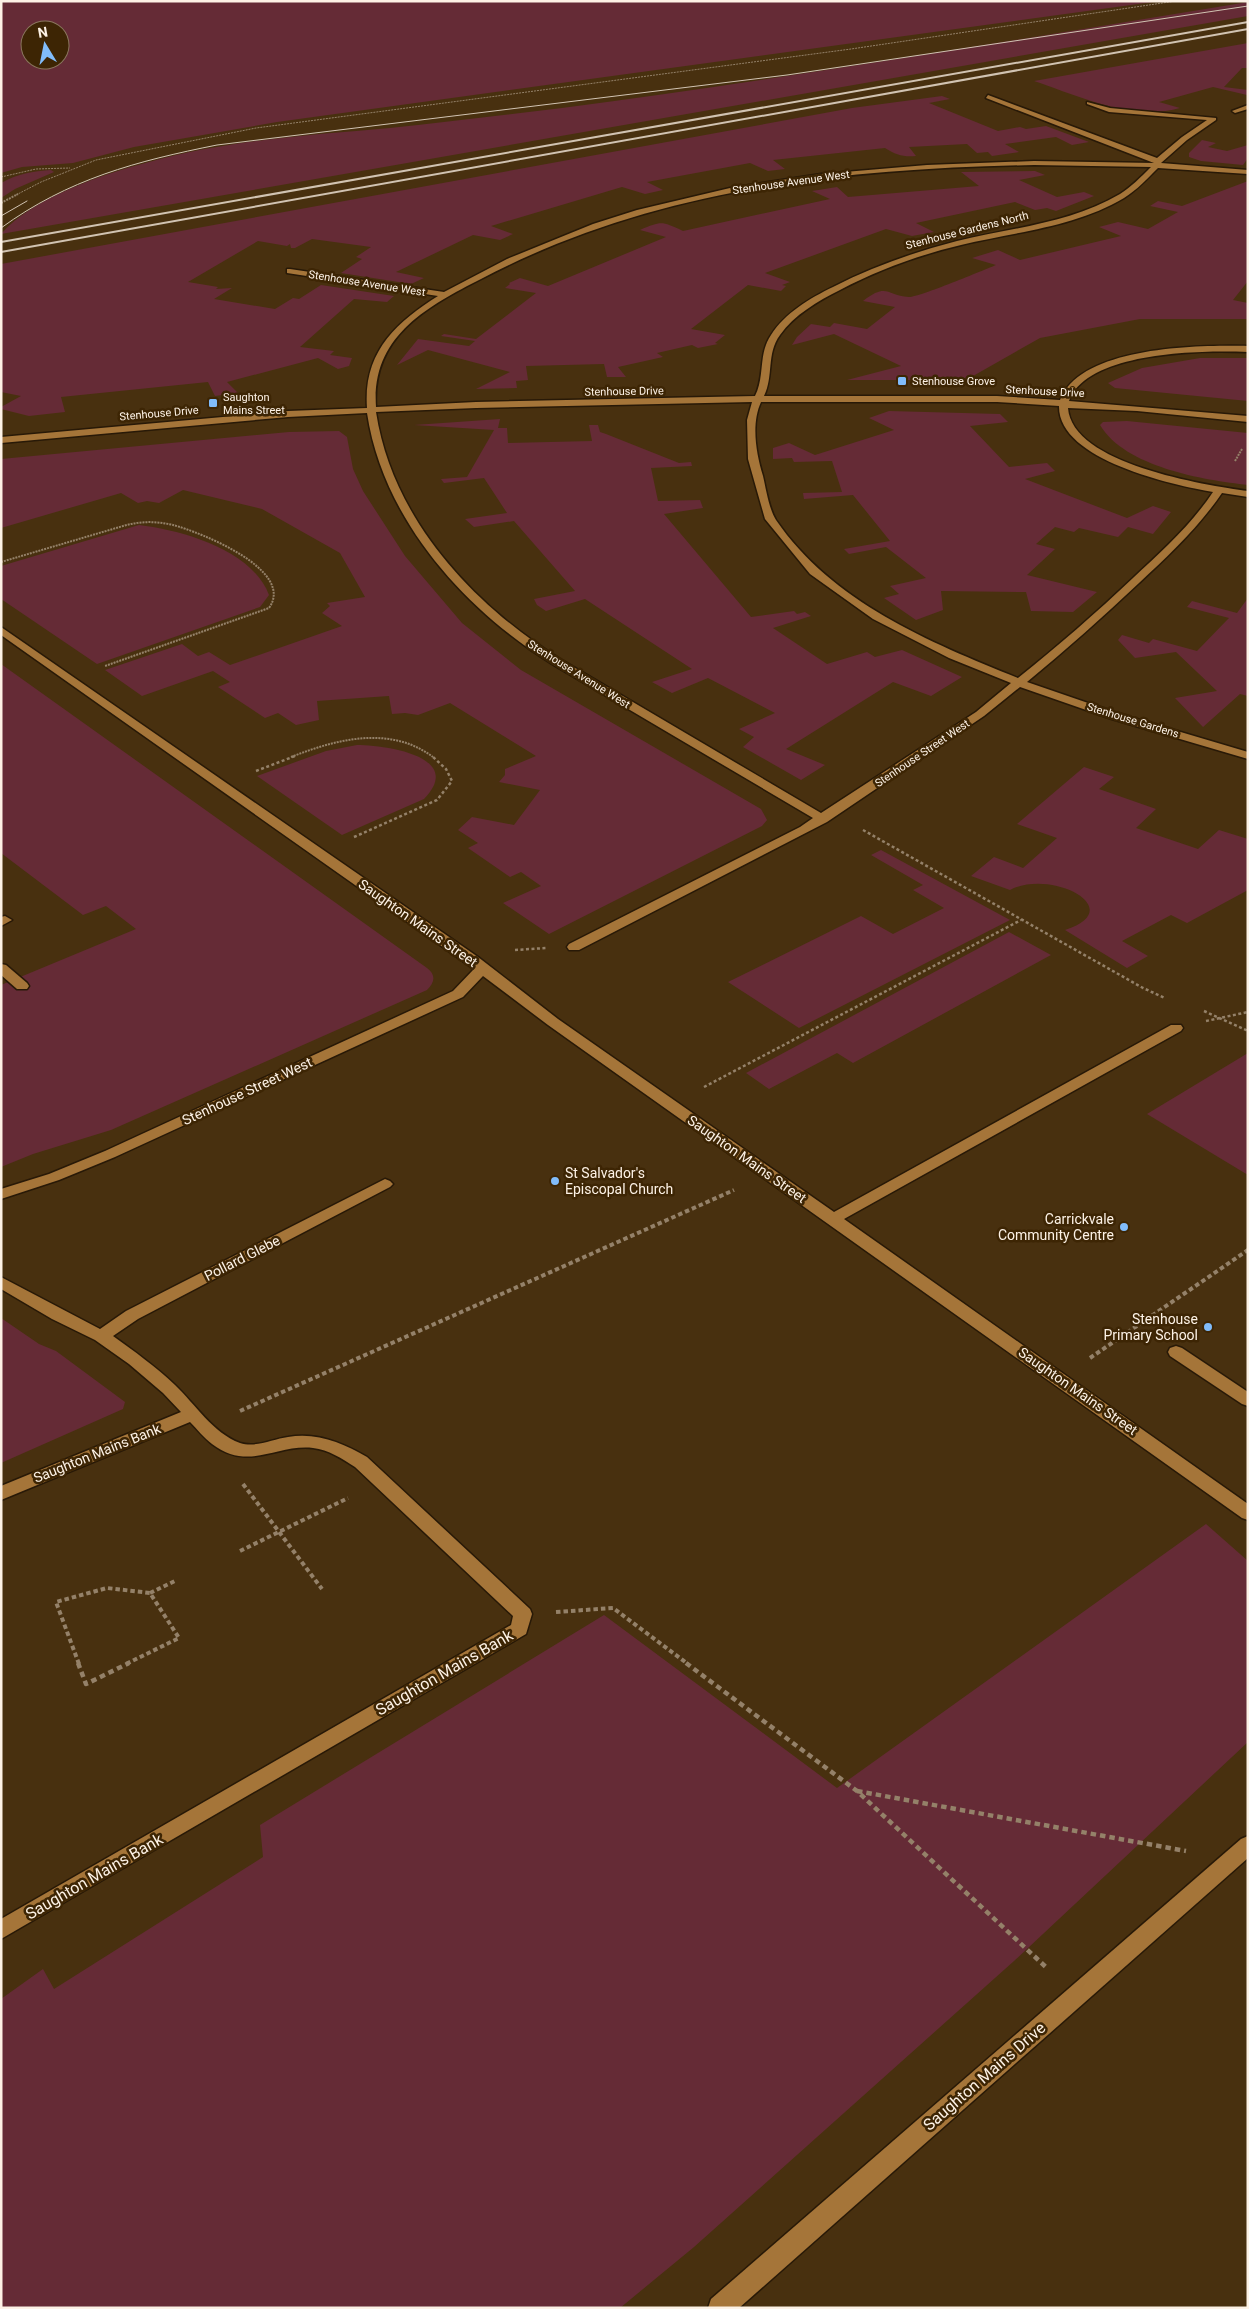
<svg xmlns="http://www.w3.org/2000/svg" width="1249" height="2309" viewBox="0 0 1249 2309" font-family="Roboto,sans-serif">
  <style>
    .green { fill: #652b36; fill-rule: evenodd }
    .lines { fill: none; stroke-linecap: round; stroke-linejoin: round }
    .minor-casing { stroke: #281907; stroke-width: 3 }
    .path-far4 { stroke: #948169; stroke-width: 1; stroke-dasharray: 2 1; stroke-linecap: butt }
    .path-far3 { stroke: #948169; stroke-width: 2; stroke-dasharray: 2 1; stroke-linecap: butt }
    .path-far2 { stroke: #948169; stroke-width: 2.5; stroke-dasharray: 3 2.5; stroke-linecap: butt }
    .path-far1 { stroke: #948169; stroke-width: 4; stroke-dasharray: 4.5 3; stroke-linecap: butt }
    .path { stroke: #948169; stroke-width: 4.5; stroke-dasharray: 5.5 4; stroke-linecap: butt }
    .minor { fill: #a57539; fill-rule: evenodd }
    .tram { stroke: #d1c3b2; stroke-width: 1 }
    .rail { stroke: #d1c3b2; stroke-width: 2 }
    .poi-dot { fill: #81bcfa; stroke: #3d2504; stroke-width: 2 }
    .labels { text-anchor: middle; stroke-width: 5; stroke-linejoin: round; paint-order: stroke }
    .far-street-label { font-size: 11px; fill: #fdf2e6; stroke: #3d2504 }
    .far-poi-label { font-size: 11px; fill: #fdf2e6; stroke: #3d2504; text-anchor: start }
    .street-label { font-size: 14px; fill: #fdf2e6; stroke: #3d2504 }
    .poi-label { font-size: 14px; fill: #fdf2e6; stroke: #3d2504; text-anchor: end }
    .near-street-label { font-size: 16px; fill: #fdf2e6; stroke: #3d2504 }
  </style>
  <rect width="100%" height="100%" fill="#48300f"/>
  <!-- green -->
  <g class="green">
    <path d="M 1,1 L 1160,1 L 277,122 L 134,147 L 73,163 L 22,167 L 1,173 ZM 30,30 L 60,30 L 60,60 L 30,60 Z"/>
    <path d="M 1248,2 L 1248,16 L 1,234 C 32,198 103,174 149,162 C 227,140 310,135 390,128 C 448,122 505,115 562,108 C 792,78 1020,39 1248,2 Z"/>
    <path d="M 1248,43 L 1248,68 L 1242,68 L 1224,87 L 1248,90 L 1247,95 L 1213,87 L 1159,102 L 1180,108 C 1133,122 1079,96 1034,81 Z"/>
    <path d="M 942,96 L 950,99 L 929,103 L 998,131 L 1020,127 L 1026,129 L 1046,126 L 1089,142 L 1072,145 L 1056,137 L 1005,144 L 1019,152 L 992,156 L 988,152 L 977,153 L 967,144 L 909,147 L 916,156 C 903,157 896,155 885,148 L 773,160 L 785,169 L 768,171 L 750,163 L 647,182 L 663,190 L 645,194 L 622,187 L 491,226 L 513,234 L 500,240 L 473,235 L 396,272 L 424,278 L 411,284 L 341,273 L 362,259 L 356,257 L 371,247 L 312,239 L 295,248 L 291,248 L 290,244 L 287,246 L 258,241 L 188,282 L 218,287 L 216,289 L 232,288 L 214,299 L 275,309 L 293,298 L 299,299 L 321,285 L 394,296 L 387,302 L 354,299 L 300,347 L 334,351 L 330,355 L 352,358 L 349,366 L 338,369 L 318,358 L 227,382 L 238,393 L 215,396 L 208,382 L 61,397 L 65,412 L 29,416 L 1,409 L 1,407 L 21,396 L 1,392 L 1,264 L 852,108 Z"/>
    <polygon points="1202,140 1216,143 1208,147 1227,151 1248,145 1248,158 1243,165 1201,161 1189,157 1189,153"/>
    <path d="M 51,170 L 54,172 L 15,189 L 1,198 L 1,183 C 17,174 33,171 51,170 Z"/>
    <path d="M 1035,171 L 1045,175 L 1019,180 L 1057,197 L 1084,192 L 1094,196 L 1056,211 L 1047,208 L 1035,210 L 1015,202 L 916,223 L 934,232 L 912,236 L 886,229 L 765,273 L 790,282 L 782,285 L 786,286 L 781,291 L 748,285 L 691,329 L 725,335 L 715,343 L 718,344 L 698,348 L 692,345 L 657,353 L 663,357 L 618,367 L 626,377 L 607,377 L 604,364 L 526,366 L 528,380 L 516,381 L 517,388 L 476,389 L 510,372 L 428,350 L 397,365 L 418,339 L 469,346 L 475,341 L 441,336 L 444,334 L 476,339 L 536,293 L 505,288 L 510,284 L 509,283 L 520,278 L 548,286 L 666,237 L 640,230 C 662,221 661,221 683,231 L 830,199 L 812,191 L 837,187 L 848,197 L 979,186 L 961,172 Z"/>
    <path d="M 1248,181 L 1248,281 L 1233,300 L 1248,303 L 1248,319 L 1140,319 L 1040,338 L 966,380 L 847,380 L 901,366 L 834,334 L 792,345 L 797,337 L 811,324 L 830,327 L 834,323 L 867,329 L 895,307 L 863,301 C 888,282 886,296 909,297 C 917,298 984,270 996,265 L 972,258 L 998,250 L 1020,260 L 1121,236 L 1099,227 L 1118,222 L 1148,229 L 1178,212 L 1150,206 L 1158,201 L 1182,206 Z"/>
    <polygon points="1200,358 1248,358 1248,401 1115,388 1108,383 1142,368"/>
    <polygon points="889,411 1000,414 1008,422 970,426 1009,467 1047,463 1055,471 1025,479 1127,518 1153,506 1171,512 1153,534 1128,527 1118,537 1079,528 1074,532 1055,527 1036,544 1055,549 1027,575 1097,592 1073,612 1031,611 1026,592 941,591 943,610 916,620 884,598 899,594 890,586 926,578 886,547 849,554 844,549 890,541 853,495 804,499 803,493 842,492 832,461 794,462 792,458 773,459 773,448 789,443 815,455 894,430 869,418"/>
    <polygon points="500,419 498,428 507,428 508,443 592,441 589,425 598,425 600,432 606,434 679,463 691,462 692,466 651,468 658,501 700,500 703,508 664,514 751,617 794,611 797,614 805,612 811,616 773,628 827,664 867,652 875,657 902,650 962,677 931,696 893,682 786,749 825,765 801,780 743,747 754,737 739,729 775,713 708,678 672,693 652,682 692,669 585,599 546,611 537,605 534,599 575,591 514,521 474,527 465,519 507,513 484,478 444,483 441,479 467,477 494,430 414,425"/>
    <path d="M 1127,421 L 1248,433 L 1248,485 C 1203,480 1125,467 1100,425 L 1103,422 Z"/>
    <polygon points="339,431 347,437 353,469 363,491 405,556 462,623 521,670 761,809 767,820 762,826 549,934 503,903 541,886 521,872 510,877 468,848 478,843 458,830 472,817 514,825 540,790 499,782 505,775 505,769 536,756 450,703 418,715 405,713 392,714 389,696 317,701 319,720 296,725 278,713 265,718 218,687 230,682 213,671 142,696 105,670 182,644 198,656 209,652 230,665 342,626 322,613 330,606 327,603 365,597 340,553 262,509 183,490 159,503 147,501 138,503 121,493 1,528 1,459 289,432"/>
    <path d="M 139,525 C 182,530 252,550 269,595 L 260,607 L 97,664 L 1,599 L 1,566 Z"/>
    <polygon points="1248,598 1248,696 1240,694 1203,727 1175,698 1217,691 1176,652 1135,658 1118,640 1122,635 1149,643 1153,639 1197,651 1229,618 1187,607 1192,601 1237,613"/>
    <path d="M 1,664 L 427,968 C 436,975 435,982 427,990 L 111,1130 L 33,1154 L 1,1167 L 1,985 L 136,929 L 106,906 L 83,915 L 1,853 Z"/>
    <path d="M 357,745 C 384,745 466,756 424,799 L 342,835 L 257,776 L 326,751 Z"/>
    <path d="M 1084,767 L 1114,777 L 1099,789 L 1156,809 L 1136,828 L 1198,849 L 1219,830 L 1248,839 L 1248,890 L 1187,923 L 1171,915 L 1122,941 L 1148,956 L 1127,968 L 1065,930 C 1130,909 1051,868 1010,890 L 971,876 L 994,857 L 1023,868 L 1057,838 L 1017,824 Z"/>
    <polygon points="881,850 1010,920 799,1028 728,982 861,916 893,934 944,908 913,890 923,885 871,855"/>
    <polygon points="1009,932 1051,955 853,1063 837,1053 769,1089 746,1073"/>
    <polygon points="1248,1053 1248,1175 1147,1114"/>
    <polygon points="1,1318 39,1344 56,1351 125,1402 123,1409 1,1463"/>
    <polygon points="1206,1524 1248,1561 1248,1742 1014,1961 694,2247 620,2308 1,2308 1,1999 43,1969 54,1989 263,1857 260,1825 604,1615 837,1788"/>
  </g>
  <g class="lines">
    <!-- minor casing -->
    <g class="minor-casing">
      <g id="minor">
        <path d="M 988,95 L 1157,158 L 1182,137 L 1207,120 L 1109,112 L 1087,104 L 1087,102 L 1110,108 L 1216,118 L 1216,120 L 1187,140 L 1161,163 L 1248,170 L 1248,174 L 1158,168 C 1148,178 1137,190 1124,198 C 1076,227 1015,232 961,245 C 919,255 878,270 840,290 C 818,301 794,315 780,335 C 766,354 774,376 764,396 L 997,396 L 1060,400 C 1081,346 1199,345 1248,346 L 1248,352 C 1204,350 1087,351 1069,401 L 1248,416 L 1248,422 L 1137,411 L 1068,408 C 1072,464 1204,485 1248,491 L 1248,497 L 1222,493 C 1198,528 1169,555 1139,583 C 1103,617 1066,650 1027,682 L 1120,714 L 1248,752 L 1248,759 L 1112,719 L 1020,687 L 984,716 L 827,822 L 579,950 L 569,950 L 567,947 L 569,944 L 800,827 L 813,818 L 552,664 C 463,608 383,519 367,413 L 288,417 L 1,443 L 1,437 L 288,411 L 367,408 C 363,353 395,323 438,296 L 287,273 L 287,269 L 290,269 L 444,292 L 507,259 L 593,224 L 637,210 L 730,188 L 821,174 L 927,165 L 1034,161 L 1154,163 L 986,98 ZM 1034,165 L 1151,167 C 1141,177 1131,187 1120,194 C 1071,223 1011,228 957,241 C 914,252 872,267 833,287 C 810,298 785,313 771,335 C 758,354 765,377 755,396 L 476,402 L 376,407 C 371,337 426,307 481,279 C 654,188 841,169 1034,165 ZM 752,402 L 747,420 L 748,459 L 765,519 L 810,574 L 873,619 L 949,658 L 1011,683 L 976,712 L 821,813 L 560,659 C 472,604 392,518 376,412 L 476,408 ZM 761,402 L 997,402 L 1059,406 C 1058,460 1173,485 1213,492 C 1191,525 1162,551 1133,578 C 1096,613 1058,646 1018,678 C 929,642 832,602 776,520 C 769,509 766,489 763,476 C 756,453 751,424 761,402 Z"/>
        <polygon points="1248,105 1248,109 1235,113 1232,111"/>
        <polygon points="1,627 478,957 558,1019 834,1212 1171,1025 1181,1025 1183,1028 1181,1031 844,1219 1248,1504 1248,1520 1242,1518 548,1025 483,976 463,997 115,1157 59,1180 1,1199 1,1189 49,1174 105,1151 453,991 474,969 1,635"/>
        <polygon points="5,916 12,920 1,926 1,917"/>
        <polygon points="1,964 6,965 27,983 29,986 27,989 17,989 1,975"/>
        <path d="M 385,1179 L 390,1181 L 393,1184 L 390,1187 L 138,1319 L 113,1336 C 134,1351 156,1367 175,1385 C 195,1404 213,1433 240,1443 C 256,1448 273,1439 288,1437 C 317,1432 343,1443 367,1457 L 530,1609 L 532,1614 L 526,1634 L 1,1939 L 1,1919 L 511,1625 L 513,1616 L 355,1467 C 341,1458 329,1450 313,1448 C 276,1444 249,1472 212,1444 C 204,1438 197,1429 190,1422 L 1,1500 L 1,1486 L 181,1412 L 163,1393 L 129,1364 L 95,1340 L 52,1319 L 1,1289 L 1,1277 L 100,1329 L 126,1311 Z"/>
        <polygon points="1176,1346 1182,1348 1248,1392 1248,1406 1242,1404 1170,1356 1168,1352 1170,1348"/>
        <polygon points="1248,1836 1248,1858 739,2308 708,2308 711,2299 1241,1839"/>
      </g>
    </g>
    <!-- path-far4 -->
    <g class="path-far4">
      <polyline points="1,177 36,169 70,168"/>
      <polyline points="16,195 41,182 96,160 256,128 851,49 1176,1"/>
    </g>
    <!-- path-far3 -->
    <g class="path-far3">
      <polyline points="1,203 18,194"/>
      <polyline points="1235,461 1242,449"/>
      <path d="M 1,562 L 123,526 C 140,521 156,521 173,525 C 200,532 296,570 269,608 L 105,666"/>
      <path d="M 291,757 C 337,739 390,725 433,757"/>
    </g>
    <!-- path-far2 -->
    <g class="path-far2">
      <polyline points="256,771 295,756"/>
      <polyline points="863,830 1143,988 1165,998"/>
      <polyline points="354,837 437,800 452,781 446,769 432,756"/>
      <polyline points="515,950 546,948"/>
      <polyline points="1204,1011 1248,1031"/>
      <polyline points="1206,1021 1248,1012"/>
      <polyline points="704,1087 1021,920"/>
    </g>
    <!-- path-far1 -->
    <g class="path-far1">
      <polyline points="1090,1358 1248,1250"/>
      <polyline points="240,1411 734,1190"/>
      <polyline points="243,1484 322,1589"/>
      <polyline points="240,1551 348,1498"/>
      <polyline points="150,1593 175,1581"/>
      <polyline points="556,1612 613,1608 688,1664"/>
      <polyline points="79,1664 56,1602 107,1588 150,1593 179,1638 126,1664"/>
    </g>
    <!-- path -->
    <g class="path">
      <polyline points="78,1663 86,1684 129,1663"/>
      <polyline points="686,1663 857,1791 1048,1969"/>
      <polyline points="857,1791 1186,1851"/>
    </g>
    <!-- minor -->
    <use href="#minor" class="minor"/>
    <!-- tram -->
    <g class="tram">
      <polyline points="1,216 27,201"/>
      <path d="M 1,228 C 68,179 137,161 217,145 L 787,75 L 1248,6"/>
    </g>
    <!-- rail -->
    <g class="rail">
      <polyline points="1,242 1248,22"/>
      <polyline points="1,252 1248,29"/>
    </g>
  </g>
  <!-- markers -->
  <g class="poi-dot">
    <rect x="897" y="376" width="10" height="10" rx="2.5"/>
    <rect x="208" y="398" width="10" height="10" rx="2.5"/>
    <circle cx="555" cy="1181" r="5"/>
    <circle cx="1124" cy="1227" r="5"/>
    <circle cx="1208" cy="1327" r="5"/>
  </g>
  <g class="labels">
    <!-- far-street labels -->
    <g class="far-street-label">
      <text transform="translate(791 182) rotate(-8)" y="4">Stenhouse Avenue West</text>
      <text transform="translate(967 230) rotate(-14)" y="4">Stenhouse Gardens North</text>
      <text transform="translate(367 283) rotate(9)" y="4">Stenhouse Avenue West</text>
      <text transform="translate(624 391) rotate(-1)" y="4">Stenhouse Drive</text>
      <text transform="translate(1045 391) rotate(3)" y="4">Stenhouse Drive</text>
      <text transform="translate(159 413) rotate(-5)" y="4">Stenhouse Drive</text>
      <text transform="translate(579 674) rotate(32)" y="4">Stenhouse Avenue West</text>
      <text transform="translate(1133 720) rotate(17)" y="4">Stenhouse Gardens</text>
      <text transform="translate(922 753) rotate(-34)" y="4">Stenhouse Street West</text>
    </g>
    <!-- far-poi labels -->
    <g class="far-poi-label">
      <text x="912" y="385">Stenhouse Grove</text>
      <text x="223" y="401">Saughton<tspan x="223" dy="13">Mains Street</tspan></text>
    </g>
    <!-- street labels -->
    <g class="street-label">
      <text transform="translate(418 923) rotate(35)" y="5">Saughton Mains Street</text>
      <text transform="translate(247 1091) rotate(-25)" y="5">Stenhouse Street West</text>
      <text transform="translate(747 1159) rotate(35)" y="5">Saughton Mains Street</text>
      <text transform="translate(242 1258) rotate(-27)" y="5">Pollard Glebe</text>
      <text transform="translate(1078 1391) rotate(35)" y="5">Saughton Mains Street</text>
      <text transform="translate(97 1453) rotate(-22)" y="5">Saughton Mains Bank</text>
    </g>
    <!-- poi labels -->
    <g class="poi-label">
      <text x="565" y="1178" text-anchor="start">St Salvador's<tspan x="565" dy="16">Episcopal Church</tspan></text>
      <text x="1114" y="1224">Carrickvale<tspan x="1114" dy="16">Community Centre</tspan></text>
      <text x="1198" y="1324">Stenhouse<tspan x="1198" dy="16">Primary School</tspan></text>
    </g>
    <!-- near-street labels -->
    <g class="near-street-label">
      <text transform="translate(444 1672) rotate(-30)" y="6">Saughton Mains Bank</text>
      <text transform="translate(94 1876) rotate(-30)" y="6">Saughton Mains Bank</text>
      <text transform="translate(984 2076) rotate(-41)" y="6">Saughton Mains Drive</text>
    </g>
  </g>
  <!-- border -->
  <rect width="1249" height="2309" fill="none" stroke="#fdf2e6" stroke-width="5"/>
  <!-- north arrow -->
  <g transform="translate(45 45) rotate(350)"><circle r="24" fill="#3d2504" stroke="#8a775e"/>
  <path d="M0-4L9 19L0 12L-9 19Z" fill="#81bcfa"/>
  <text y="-8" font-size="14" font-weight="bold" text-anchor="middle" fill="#fdf2e6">N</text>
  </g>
</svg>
